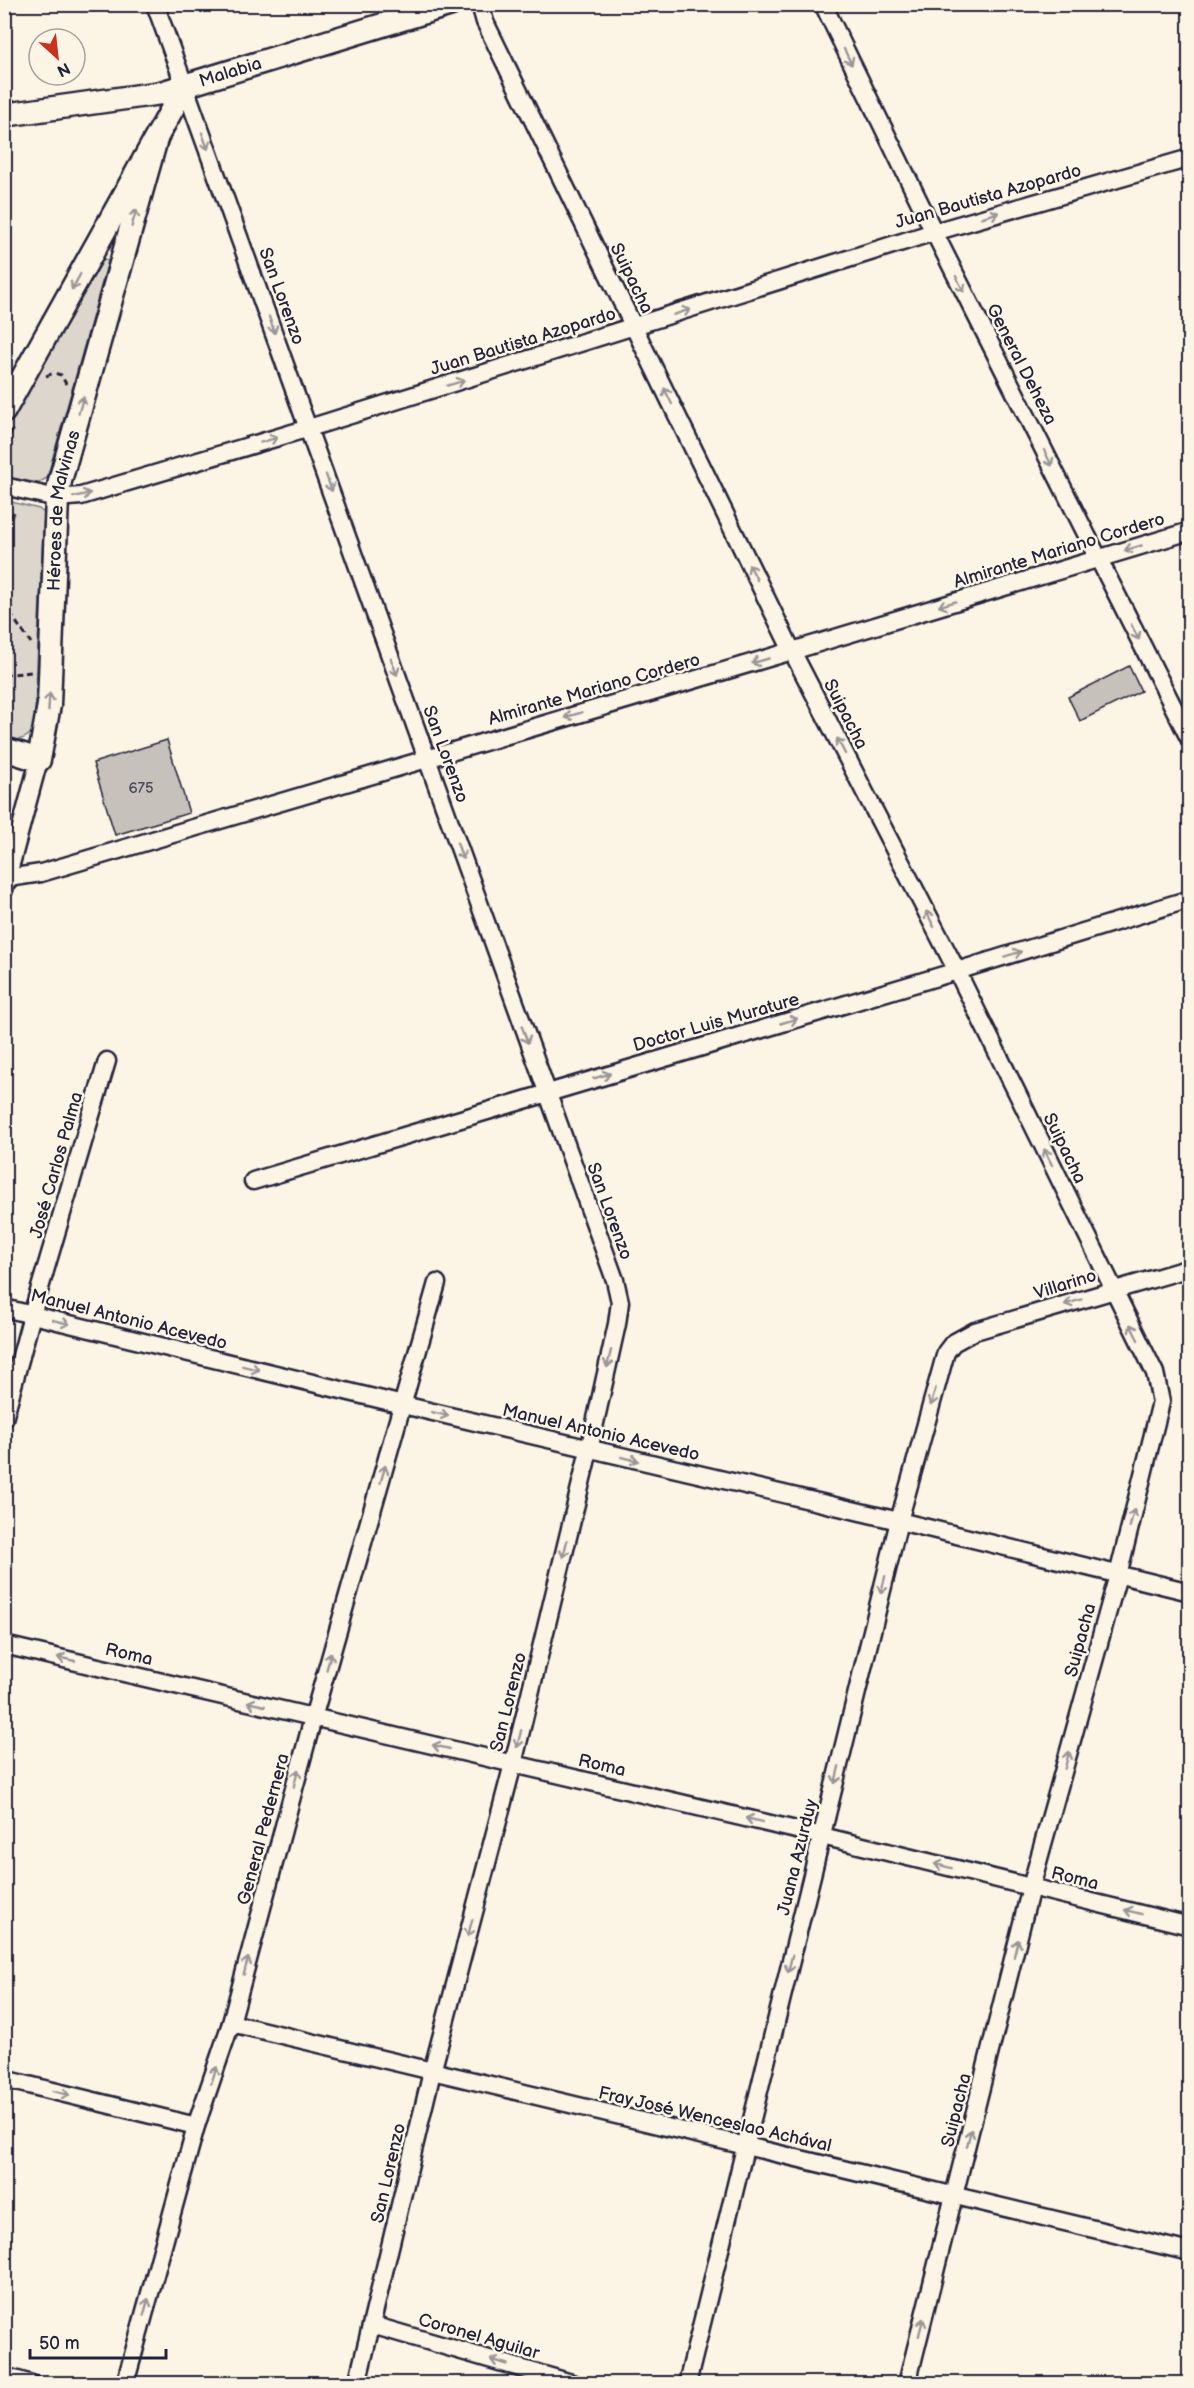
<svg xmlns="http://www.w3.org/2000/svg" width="1194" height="2388" viewBox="0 0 1194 2388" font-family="'Balsamiq Sans',sans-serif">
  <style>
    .green { fill: #dcd6cc; stroke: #7f7c84; stroke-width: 1.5 }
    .building { fill: #c6c1bb; stroke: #22223b; stroke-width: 1.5 }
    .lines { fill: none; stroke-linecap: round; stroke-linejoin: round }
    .street-casing { stroke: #22223b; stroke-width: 21 }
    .secondary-casing { stroke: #22223b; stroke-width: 27 }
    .path { stroke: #22223b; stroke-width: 3; stroke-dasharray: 6 4.5; stroke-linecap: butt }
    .street { stroke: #fcf5e5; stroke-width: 16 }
    .secondary { stroke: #fcf5e5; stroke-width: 22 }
    .oneway { stroke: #9a9698 }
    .labels { text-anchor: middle; stroke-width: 5; stroke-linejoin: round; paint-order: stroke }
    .number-label { font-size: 15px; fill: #4b4a5b }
    .street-label { font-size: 18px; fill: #22223b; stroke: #fcf5e5 }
  </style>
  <rect width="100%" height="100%" fill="#fcf5e5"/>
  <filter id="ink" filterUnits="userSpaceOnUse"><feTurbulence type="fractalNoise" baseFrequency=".0167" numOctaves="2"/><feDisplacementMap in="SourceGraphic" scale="12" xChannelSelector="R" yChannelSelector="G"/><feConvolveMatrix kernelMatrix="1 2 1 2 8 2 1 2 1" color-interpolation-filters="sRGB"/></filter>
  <g filter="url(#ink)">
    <!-- green -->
    <g class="green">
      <polygon points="104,259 108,261 47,478 38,483 5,477 5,431"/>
      <path d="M 4,500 L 39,509 L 44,513 L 34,730 C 24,741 18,741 5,737 Z"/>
    </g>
    <!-- building -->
    <g class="building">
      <polygon points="1129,666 1141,691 1080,721 1068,697"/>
      <polygon points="167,740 189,813 115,835 93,763"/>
    </g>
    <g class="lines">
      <!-- street casing -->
      <g class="street-casing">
        <g id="street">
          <polyline points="155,4 615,1280 620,1302 617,1324 589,1450 513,1764 432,2072 357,2384"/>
          <polyline points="480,4 485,22 792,651 957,971 1155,1373 1161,1402 1118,1575 1031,1887 907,2384"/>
          <polyline points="823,4 934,232 1190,740"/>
          <polyline points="4,486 57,498 81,496 309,428 934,232 1190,158"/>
          <polyline points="8,878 41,873 792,651 1190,531"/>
          <polyline points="4,890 39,760"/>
          <polyline points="253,1181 957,971 1190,899"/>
          <polyline points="4,1308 403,1405 899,1521 1190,1592"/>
          <polyline points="4,1419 32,1315 107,1061"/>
          <polyline points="4,1645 822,1836 1190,1926"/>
          <polyline points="231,2023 1190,2252"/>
          <polyline points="4,2079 196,2126"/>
          <polyline points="372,2325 575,2384"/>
          <polyline points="4,2376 32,2384"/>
          <polyline points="125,2384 196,2126 231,2023 313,1718 437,1283"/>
          <polyline points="687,2384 899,1521 946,1352 953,1343 975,1331 1190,1268"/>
        </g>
      </g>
      <!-- secondary casing -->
      <g class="secondary-casing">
        <g id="secondary">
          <path id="s1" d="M 4,115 L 161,93 L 451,4"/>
          <polyline points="4,411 185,86"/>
          <path id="s2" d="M 4,749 L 39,760 L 49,705 L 57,498 L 60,481 L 156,139"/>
        </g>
      </g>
      <!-- path -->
      <g class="path">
        <polyline points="46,376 54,373 61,375 66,384"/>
        <polyline points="4,444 13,430"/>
        <polyline points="4,525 17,509"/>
        <polyline points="4,605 31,643"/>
        <polyline points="4,675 31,672"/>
      </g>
      <!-- street -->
      <use href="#street" class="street"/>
      <!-- secondary -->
      <use href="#secondary" class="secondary"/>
    </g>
    <!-- one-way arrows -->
    <defs><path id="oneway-shaft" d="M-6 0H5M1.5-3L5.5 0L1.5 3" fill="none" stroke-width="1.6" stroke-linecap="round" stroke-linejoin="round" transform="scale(1.5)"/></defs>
    <g class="oneway">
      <use href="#oneway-shaft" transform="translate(848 57) rotate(64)"/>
      <use href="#oneway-shaft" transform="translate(205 141) rotate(70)"/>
      <use href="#oneway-shaft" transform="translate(990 215) rotate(-16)"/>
      <use href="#oneway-shaft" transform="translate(134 218) rotate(-74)"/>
      <use href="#oneway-shaft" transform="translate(76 282) rotate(119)"/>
      <use href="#oneway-shaft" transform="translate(960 284) rotate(63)"/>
      <use href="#oneway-shaft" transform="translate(682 312) rotate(-18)"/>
      <use href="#oneway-shaft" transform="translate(272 325) rotate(70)"/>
      <use href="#oneway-shaft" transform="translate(456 383) rotate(-17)"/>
      <use href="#oneway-shaft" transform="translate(668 396) rotate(-116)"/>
      <use href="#oneway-shaft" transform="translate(81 405) rotate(-74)"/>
      <use href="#oneway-shaft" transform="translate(269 440) rotate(-17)"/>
      <use href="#oneway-shaft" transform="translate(1048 458) rotate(63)"/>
      <use href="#oneway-shaft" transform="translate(329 483) rotate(70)"/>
      <use href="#oneway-shaft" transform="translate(82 495) rotate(-13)"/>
      <use href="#oneway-shaft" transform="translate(1133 548) rotate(164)"/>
      <use href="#oneway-shaft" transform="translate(753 572) rotate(-116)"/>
      <use href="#oneway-shaft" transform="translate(947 604) rotate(163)"/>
      <use href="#oneway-shaft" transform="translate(1135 632) rotate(63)"/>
      <use href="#oneway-shaft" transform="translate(760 661) rotate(164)"/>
      <use href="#oneway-shaft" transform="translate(394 667) rotate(70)"/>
      <use href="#oneway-shaft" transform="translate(49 702) rotate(-86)"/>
      <use href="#oneway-shaft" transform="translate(573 715) rotate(164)"/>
      <use href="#oneway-shaft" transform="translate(841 746) rotate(-117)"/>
      <use href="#oneway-shaft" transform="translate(460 851) rotate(70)"/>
      <use href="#oneway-shaft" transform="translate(930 919) rotate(-117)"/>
      <use href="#oneway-shaft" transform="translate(1013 954) rotate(-17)"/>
      <use href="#oneway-shaft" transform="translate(789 1021) rotate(-16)"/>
      <use href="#oneway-shaft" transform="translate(525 1035) rotate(70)"/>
      <use href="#oneway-shaft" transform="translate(602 1076) rotate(-16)"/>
      <use href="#oneway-shaft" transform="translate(1048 1157) rotate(-116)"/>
      <use href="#oneway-shaft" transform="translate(1073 1302) rotate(163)"/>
      <use href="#oneway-shaft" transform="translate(61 1322) rotate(14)"/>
      <use href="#oneway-shaft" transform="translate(1134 1332) rotate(-117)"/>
      <use href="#oneway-shaft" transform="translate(609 1359) rotate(103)"/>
      <use href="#oneway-shaft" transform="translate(251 1368) rotate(14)"/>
      <use href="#oneway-shaft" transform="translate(933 1397) rotate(105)"/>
      <use href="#oneway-shaft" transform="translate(440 1414) rotate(13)"/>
      <use href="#oneway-shaft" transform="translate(630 1459) rotate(13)"/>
      <use href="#oneway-shaft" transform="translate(383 1474) rotate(-74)"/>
      <use href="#oneway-shaft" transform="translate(1132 1518) rotate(-76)"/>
      <use href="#oneway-shaft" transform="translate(565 1549) rotate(104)"/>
      <use href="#oneway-shaft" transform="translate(883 1585) rotate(104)"/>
      <use href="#oneway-shaft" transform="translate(66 1659) rotate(-167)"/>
      <use href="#oneway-shaft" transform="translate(329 1661) rotate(-74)"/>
      <use href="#oneway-shaft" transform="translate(256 1704) rotate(-167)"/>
      <use href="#oneway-shaft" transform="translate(519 1739) rotate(104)"/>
      <use href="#oneway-shaft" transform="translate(441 1747) rotate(-167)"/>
      <use href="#oneway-shaft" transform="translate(1067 1760) rotate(-75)"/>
      <use href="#oneway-shaft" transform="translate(837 1775) rotate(104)"/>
      <use href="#oneway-shaft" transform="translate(296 1778) rotate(-75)"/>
      <use href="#oneway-shaft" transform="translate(754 1820) rotate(-167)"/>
      <use href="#oneway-shaft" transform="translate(943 1866) rotate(-166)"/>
      <use href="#oneway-shaft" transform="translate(1133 1912) rotate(-166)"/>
      <use href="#oneway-shaft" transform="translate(470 1928) rotate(105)"/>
      <use href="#oneway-shaft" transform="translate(1016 1948) rotate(-76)"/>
      <use href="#oneway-shaft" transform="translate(790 1964) rotate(104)"/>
      <use href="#oneway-shaft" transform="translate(246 1966) rotate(-75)"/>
      <use href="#oneway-shaft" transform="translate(214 2075) rotate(-71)"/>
      <use href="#oneway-shaft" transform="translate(61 2093) rotate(14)"/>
      <use href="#oneway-shaft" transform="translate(969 2138) rotate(-76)"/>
      <use href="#oneway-shaft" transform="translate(146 2307) rotate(-74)"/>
      <use href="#oneway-shaft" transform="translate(921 2327) rotate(-76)"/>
      <use href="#oneway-shaft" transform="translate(499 2362) rotate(-164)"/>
    </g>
  </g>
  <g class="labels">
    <!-- number labels -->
    <g class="number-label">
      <text x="141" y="793">675</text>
    </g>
    <!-- street labels -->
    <g class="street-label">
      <text dy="6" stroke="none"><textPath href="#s1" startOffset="231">Malabia</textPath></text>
      <text transform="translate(988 196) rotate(-16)" y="6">Juan Bautista Azopardo</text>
      <text transform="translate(632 278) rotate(64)" y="6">Suipacha</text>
      <text transform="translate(282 296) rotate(70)" y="6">San Lorenzo</text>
      <text transform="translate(523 341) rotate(-17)" y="6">Juan Bautista Azopardo</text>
      <text transform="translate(1022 364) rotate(63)" y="6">General Deheza</text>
      <text dy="6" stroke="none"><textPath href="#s2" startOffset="288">Héroes de Malvinas</textPath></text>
      <text transform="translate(1059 550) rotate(-17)" y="6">Almirante Mariano Cordero</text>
      <text transform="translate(594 689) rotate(-16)" y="6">Almirante Mariano Cordero</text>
      <text transform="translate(846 714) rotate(63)" y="6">Suipacha</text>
      <text transform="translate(446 754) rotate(70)" y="6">San Lorenzo</text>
      <text transform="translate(716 1022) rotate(-16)" y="6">Doctor Luis Murature</text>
      <text transform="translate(1065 1148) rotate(64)" y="6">Suipacha</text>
      <text transform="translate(56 1165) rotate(-74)" y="6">José Carlos Palma</text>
      <text transform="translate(610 1211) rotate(70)" y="6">San Lorenzo</text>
      <text transform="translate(1065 1284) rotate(-17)" y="6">Villarino</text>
      <text transform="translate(129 1319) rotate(14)" y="6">Manuel Antonio Acevedo</text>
      <text transform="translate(601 1432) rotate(13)" y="6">Manuel Antonio Acevedo</text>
      <text transform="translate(1080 1640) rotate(-75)" y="6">Suipacha</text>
      <text transform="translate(129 1654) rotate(13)" y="6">Roma</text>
      <text transform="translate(508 1702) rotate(-76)" y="6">San Lorenzo</text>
      <text transform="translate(602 1765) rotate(13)" y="6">Roma</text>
      <text transform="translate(263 1829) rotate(-75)" y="6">General Pedernera</text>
      <text transform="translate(797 1857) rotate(-76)" y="6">Juana Azurduy</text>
      <text transform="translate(1075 1878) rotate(14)" y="6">Roma</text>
      <text transform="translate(956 2110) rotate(-76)" y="6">Suipacha</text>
      <text transform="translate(715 2119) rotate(13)" y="6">Fray José Wenceslao Achával</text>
      <text transform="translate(388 2173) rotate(-77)" y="6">San Lorenzo</text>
      <text transform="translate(479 2336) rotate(16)" y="6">Coronel Aguilar</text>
    </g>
  </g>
  <!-- margin -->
  <rect width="1194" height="2388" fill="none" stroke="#fcf5e5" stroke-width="24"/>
  <rect x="12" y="12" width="1170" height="2364" fill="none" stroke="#22223b" stroke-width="2" filter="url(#ink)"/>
  <!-- north arrow -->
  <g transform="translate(57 57) rotate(153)"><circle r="28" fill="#fcf5e5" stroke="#a5a1a1" stroke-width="1.5"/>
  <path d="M0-4.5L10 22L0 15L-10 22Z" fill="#c8321e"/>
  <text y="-9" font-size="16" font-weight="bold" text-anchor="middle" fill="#22223b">N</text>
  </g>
  <!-- scale -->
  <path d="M30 2349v9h136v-9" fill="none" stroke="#22223b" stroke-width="3"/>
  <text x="39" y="2349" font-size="18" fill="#22223b" stroke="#fcf5e5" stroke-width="4.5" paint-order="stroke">50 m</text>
</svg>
